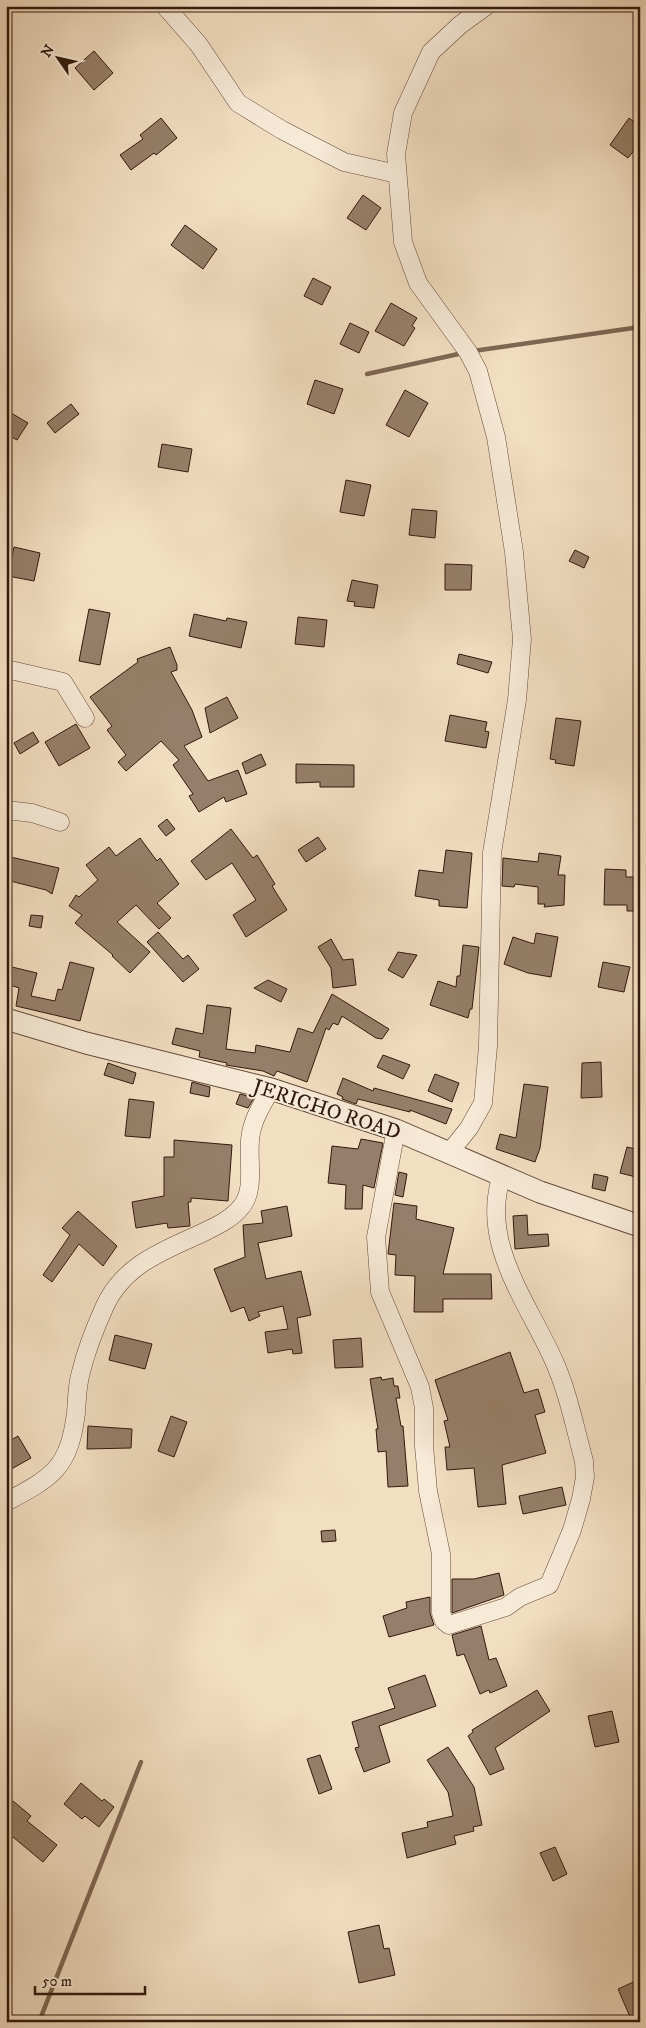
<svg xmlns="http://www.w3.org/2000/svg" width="646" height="2028" viewBox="0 0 646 2028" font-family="'IM FELL DW Pica',serif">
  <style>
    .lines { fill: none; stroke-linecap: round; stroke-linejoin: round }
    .stream { stroke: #7e6753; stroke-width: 4.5 }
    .building { fill: #967f6a; stroke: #32190c }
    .minor-casing { stroke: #624a39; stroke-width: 19 }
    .tertiary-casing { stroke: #624a39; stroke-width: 23 }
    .minor { stroke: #f7ead7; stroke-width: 18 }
    .tertiary { stroke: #f7ead7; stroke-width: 21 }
    .labels { text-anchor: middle; stroke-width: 4; stroke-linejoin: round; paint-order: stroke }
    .street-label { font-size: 21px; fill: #32190c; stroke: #f7ead7 }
  </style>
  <rect width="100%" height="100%" fill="#f2dec1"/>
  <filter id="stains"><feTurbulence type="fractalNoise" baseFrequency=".004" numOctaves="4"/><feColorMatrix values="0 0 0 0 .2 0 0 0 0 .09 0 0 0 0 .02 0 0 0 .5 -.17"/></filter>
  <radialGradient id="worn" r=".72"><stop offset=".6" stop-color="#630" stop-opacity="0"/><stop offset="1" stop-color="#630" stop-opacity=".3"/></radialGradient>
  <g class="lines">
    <!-- stream -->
    <g class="stream">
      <polyline points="473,351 640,327"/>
      <polyline points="367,374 463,353"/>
      <polyline points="39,2022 141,1762"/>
    </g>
  </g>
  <!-- building -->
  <g class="building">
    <polygon points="94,51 113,73 94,90 75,68"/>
    <polygon points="161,118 177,138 156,155 154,153 131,170 120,155 143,139 140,135"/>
    <polygon points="629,118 640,126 640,143 628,158 610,145"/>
    <polygon points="363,195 381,208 366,230 347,218"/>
    <polygon points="185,225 217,249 203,269 171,245"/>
    <polygon points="313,278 331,287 322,305 304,296"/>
    <polygon points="391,303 417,318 412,326 415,328 404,346 375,331"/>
    <polygon points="350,323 369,332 359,353 340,344"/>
    <polygon points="315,380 343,389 334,414 307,404"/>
    <polygon points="405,390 428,403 409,437 386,425"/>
    <polygon points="71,404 79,414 55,433 47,423"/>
    <polygon points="6,410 28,423 17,440 6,434"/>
    <polygon points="162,444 192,449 188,472 158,467"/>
    <polygon points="346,480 371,485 364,516 340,512"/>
    <polygon points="412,509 437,511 435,538 409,535"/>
    <polygon points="14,547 40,553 34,581 8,576"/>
    <polygon points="575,550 589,557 584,568 569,561"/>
    <polygon points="445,564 472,565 471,590 445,590"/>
    <polygon points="352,580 378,585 374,608 354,606 355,602 347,601"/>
    <polygon points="89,609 110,613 100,665 79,661"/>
    <polygon points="194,614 226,621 227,618 247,622 241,648 189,636"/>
    <polygon points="298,617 327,620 324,647 295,644"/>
    <polygon points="170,647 177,665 177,670 171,672 192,710 202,737 184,746 208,781 238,770 247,794 226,802 224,797 199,812 189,796 193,794 173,765 179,760 161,741 126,771 118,762 126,755 107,730 112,726 90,697 138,662 137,659"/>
    <polygon points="459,654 492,662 488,673 457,664"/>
    <polygon points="227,697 238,718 210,733 205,708"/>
    <polygon points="450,715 487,722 485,731 489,732 486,748 445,741"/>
    <polygon points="556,718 581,721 574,766 555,763 556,760 550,759"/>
    <polygon points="76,724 90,748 59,766 45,742"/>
    <polygon points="33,732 39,742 20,754 14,743"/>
    <polygon points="261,754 266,765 246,774 242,763"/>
    <polygon points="296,764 354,765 354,787 320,787 320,782 296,783"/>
    <polygon points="167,819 175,829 166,836 158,826"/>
    <polygon points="231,829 253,858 257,855 275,884 272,886 287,910 246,937 233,915 256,900 232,863 206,880 191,861"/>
    <polygon points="318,837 326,849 306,862 298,850"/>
    <polygon points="140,838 157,861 160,858 179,884 157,903 171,918 159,929 136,905 117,922 150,952 130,973 112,956 113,955 75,923 82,915 69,906 76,895 79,897 98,880 86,865 109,847 116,856"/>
    <polygon points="446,850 472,853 467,908 439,906 439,900 415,896 419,870 443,873"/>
    <polygon points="539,853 561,856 558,875 565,875 564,905 544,907 545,904 538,904 538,887 515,884 514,887 502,886 503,858 538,862"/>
    <polygon points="6,856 59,868 52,894 46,890 6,880"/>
    <polygon points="605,869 626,870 626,877 640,877 640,911 627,911 627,905 604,905"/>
    <polygon points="31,915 43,916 41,928 29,926"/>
    <polygon points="158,932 183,959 188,955 199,969 183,982 147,942"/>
    <polygon points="536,933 558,937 551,977 528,973 504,964 513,937 534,944"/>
    <polygon points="331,939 343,960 353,959 356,985 333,988 331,968 318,947"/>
    <polygon points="463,945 479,947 472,1009 470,1009 468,1018 430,1005 438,981 456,987 457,976 460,976"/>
    <polygon points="398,952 417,955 403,978 388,970"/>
    <polygon points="70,962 94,968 80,1021 16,1006 19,988 7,984 12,967 37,973 31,996 55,1001 58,989 62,990"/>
    <polygon points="603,962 630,967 624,992 598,987"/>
    <polygon points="268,980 287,989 281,1002 254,988"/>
    <polygon points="332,994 389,1029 382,1039 376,1038 342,1016 338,1025 333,1023 329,1030 326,1028 307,1082 277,1071 274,1076 263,1071 226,1065 227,1063 199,1057 200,1051 172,1044 176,1028 203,1034 207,1005 231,1008 226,1049 255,1053 256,1045 290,1052 298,1028 313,1033"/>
    <polygon points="383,1055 410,1065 403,1079 377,1067"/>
    <polygon points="601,1062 602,1097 581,1098 582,1063"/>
    <polygon points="108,1063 136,1073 133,1084 104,1075"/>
    <polygon points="435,1074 459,1083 452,1102 428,1091"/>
    <polygon points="343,1078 373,1091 374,1088 452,1109 446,1124 410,1110 410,1112 358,1099 356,1104 342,1099 343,1097 337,1094"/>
    <polygon points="192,1082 210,1087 209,1097 190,1093"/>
    <polygon points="524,1084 548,1087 540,1148 535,1162 496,1149 500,1134 516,1138"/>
    <polygon points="240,1094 254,1098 248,1108 236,1104"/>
    <polygon points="129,1099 154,1102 150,1138 125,1136"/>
    <polygon points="361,1139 383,1143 374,1188 363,1185 362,1209 345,1209 346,1185 328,1183 332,1146 358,1149"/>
    <polygon points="174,1140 232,1145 228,1201 191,1198 191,1202 188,1202 190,1226 168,1228 167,1223 136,1228 132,1202 164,1196 164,1157 174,1157"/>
    <polygon points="627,1147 640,1150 640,1178 620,1173"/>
    <polygon points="399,1172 407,1174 403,1197 395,1195"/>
    <polygon points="594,1174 608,1177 605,1191 592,1188"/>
    <polygon points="394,1203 417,1206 416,1219 454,1228 443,1274 491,1274 492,1299 443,1299 443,1312 414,1312 415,1276 395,1275 396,1255 388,1254"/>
    <polygon points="287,1206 292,1236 258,1243 266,1279 301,1271 311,1315 297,1318 302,1353 293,1354 292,1349 268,1353 265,1332 288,1329 283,1306 258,1312 260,1316 249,1321 244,1307 231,1312 214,1269 245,1257 243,1225 263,1223 261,1211"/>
    <polygon points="78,1211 117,1246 103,1266 79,1244 52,1282 43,1275 70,1235 62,1228"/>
    <polygon points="527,1215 528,1235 548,1234 549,1246 515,1249 513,1216"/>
    <polygon points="115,1335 152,1344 145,1369 109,1360"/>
    <polygon points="361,1338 363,1367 335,1368 333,1340"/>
    <polygon points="510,1352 524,1393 538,1389 545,1412 535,1415 546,1453 502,1465 506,1504 478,1507 474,1468 447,1470 445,1447 450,1447 444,1421 448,1420 435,1380"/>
    <polygon points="381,1377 382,1380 393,1378 394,1386 398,1386 400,1398 396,1398 401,1426 403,1426 408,1486 388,1487 386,1451 378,1452 376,1429 378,1429 370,1379"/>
    <polygon points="171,1416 187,1422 174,1457 158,1451"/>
    <polygon points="88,1426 132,1429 131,1448 87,1449"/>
    <polygon points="18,1436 31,1458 6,1472 6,1443"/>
    <polygon points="562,1487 566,1505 523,1514 519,1496"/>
    <polygon points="335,1530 336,1541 322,1542 321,1531"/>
    <polygon points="499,1573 504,1595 452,1613 452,1579 474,1579"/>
    <polygon points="430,1597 430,1613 434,1625 389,1637 383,1616 407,1608 406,1602"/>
    <polygon points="481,1626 489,1660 496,1658 507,1686 490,1693 489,1690 480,1694 464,1654 457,1656 452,1635"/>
    <polygon points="425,1675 436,1706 379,1726 390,1762 364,1772 355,1748 359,1747 352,1722 395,1708 388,1688"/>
    <polygon points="537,1690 550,1711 495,1748 504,1769 490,1775 468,1736 473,1732 472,1730"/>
    <polygon points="612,1711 619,1742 595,1747 588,1716"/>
    <polygon points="448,1747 474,1787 482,1825 473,1827 474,1831 454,1836 456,1844 407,1858 402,1833 428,1827 427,1822 453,1816 448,1792 427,1760"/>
    <polygon points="320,1755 332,1789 319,1794 307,1759"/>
    <polygon points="81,1783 102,1801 104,1799 114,1807 99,1827 85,1816 82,1819 64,1804"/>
    <polygon points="13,1801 31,1816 27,1821 57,1845 43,1862 13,1837 6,1845 6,1809"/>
    <polygon points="555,1847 567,1874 553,1881 540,1853"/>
    <polygon points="379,1925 384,1949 389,1948 395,1975 359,1983 348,1932"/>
    <polygon points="640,1979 640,2013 630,2017 618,1989"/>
  </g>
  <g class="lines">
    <!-- minor casing -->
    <g class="minor-casing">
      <g id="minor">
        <polyline points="165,6 199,45 238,103 282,130 344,162 397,174"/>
        <polyline points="6,669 63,682 85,718"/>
        <polyline points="6,810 32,813 60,822"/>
        <path d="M 396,1130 L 376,1237 L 380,1292 L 420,1387 L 424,1408 L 424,1446 L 428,1491 L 441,1554 L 441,1613 L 444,1621 L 449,1625 L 506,1607 L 520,1597 L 549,1585 L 572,1530 L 581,1499 L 585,1477 L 584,1461 C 575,1428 568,1392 554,1361 C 528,1302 479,1243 502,1175"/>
        <polyline points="449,1153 469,1128 483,1103 488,1046 492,853 517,700 522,639 514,552 496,437 478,371 468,352 418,283 403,242 396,154 403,113 431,52 460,25 486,6"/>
        <path d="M 6,1502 C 53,1477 69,1468 76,1413 C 77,1400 77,1385 81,1372 C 86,1351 95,1328 104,1308 C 122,1266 162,1251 200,1234 C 214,1227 231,1220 241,1207 C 257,1189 246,1156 251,1133 C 254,1117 263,1103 271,1089"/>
      </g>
    </g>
    <!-- tertiary casing -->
    <g class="tertiary-casing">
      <polyline id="tertiary" points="6,1019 86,1043 271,1089 396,1130 540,1192 640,1226"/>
    </g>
    <!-- minor -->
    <use href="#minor" class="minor"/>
    <!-- tertiary -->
    <use href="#tertiary" class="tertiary"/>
  </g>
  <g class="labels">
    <!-- street labels -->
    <g class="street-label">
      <text transform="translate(327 1109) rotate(18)" y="7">JERICHO ROAD</text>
    </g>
  </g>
  <!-- margin -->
  <rect width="646" height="2028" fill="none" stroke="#f2dec1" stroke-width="25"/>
  <rect x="8" y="8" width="631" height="2013" fill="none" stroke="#32190c" stroke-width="2.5"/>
  <rect x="12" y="12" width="621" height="2003" fill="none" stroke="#32190c"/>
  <!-- north arrow -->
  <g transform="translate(58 58) rotate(304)" stroke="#f7ead7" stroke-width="4" paint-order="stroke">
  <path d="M0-4L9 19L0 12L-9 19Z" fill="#32190c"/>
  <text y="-8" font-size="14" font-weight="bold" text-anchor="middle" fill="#32190c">N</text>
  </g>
  <!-- scale -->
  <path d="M35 1986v8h110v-8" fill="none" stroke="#32190c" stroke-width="2.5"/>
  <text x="42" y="1986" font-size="15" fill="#32190c" stroke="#f7ead7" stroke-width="4" paint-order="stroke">50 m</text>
  <rect width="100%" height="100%" filter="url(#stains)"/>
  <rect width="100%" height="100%" fill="url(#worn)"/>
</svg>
